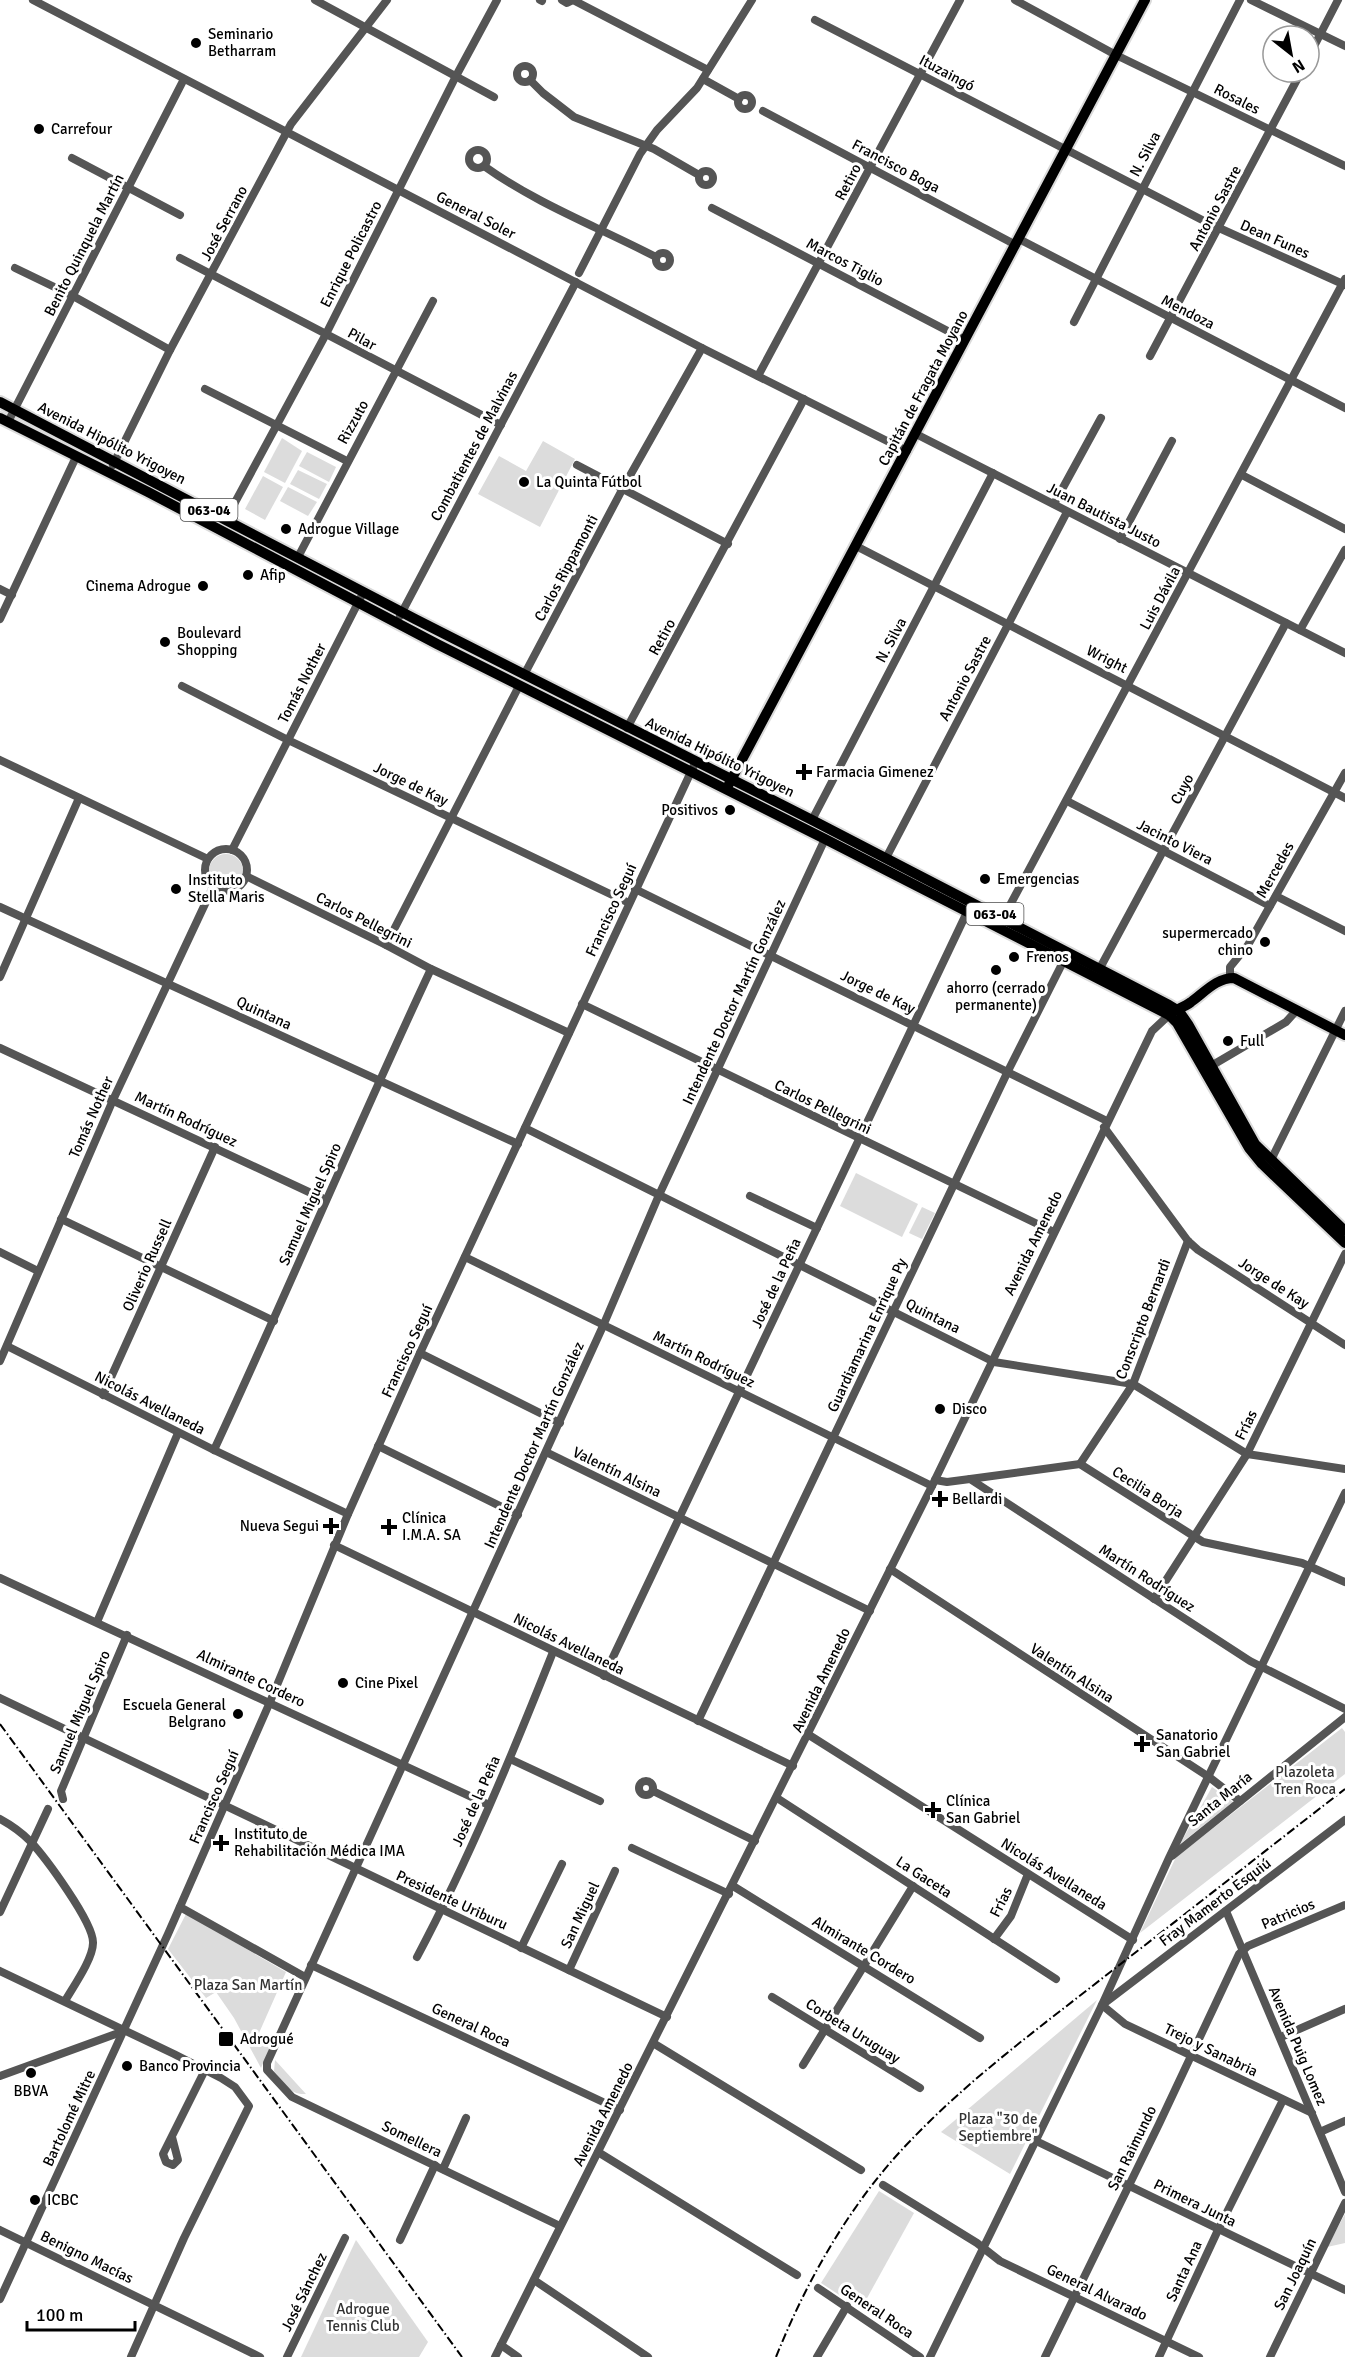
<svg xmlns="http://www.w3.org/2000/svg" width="1345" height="2357" viewBox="0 0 1345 2357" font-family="Signika,sans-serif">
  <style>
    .green { fill: #dcdcdc }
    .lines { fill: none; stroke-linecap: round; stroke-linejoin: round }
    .major-casing { stroke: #dbdbdb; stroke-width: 14 }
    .minor { stroke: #555; stroke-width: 8 }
    .major { stroke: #000; stroke-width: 10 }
    .rail { stroke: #000; stroke-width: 2; stroke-dasharray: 9 3 1.5 3; stroke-linecap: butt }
    .poi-dot { fill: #000; stroke: #fff; stroke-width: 2 }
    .labels { text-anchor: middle; stroke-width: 6; stroke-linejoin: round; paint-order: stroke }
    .shield { fill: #fff; stroke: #4c4c4c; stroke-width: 1.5 }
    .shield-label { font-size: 14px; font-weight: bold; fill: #000 }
    .poi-label { font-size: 15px; fill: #000; stroke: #fff; text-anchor: start }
    .street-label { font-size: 15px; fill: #000; stroke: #fff }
    .park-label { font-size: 15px; fill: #333; stroke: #fff }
  </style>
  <rect width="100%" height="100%" fill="#fff"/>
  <!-- green -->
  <g class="green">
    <polygon points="282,438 302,451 285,483 264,472"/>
    <polygon points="543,441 575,459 540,527 478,494 499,456 526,471"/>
    <polygon points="307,452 336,467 329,482 299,466"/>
    <polygon points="298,470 327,484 319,499 290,484"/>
    <polygon points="263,476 283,487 265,520 245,509"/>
    <polygon points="288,487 317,502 308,516 280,501"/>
    <circle cx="226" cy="871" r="17"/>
    <polygon points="856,1173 918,1204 902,1237 840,1206"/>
    <polygon points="922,1207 935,1213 922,1239 909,1233"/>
    <polygon points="1342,1728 1345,1732 1345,1774 1140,1933 1176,1857"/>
    <polygon points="1212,1787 1233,1802 1180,1844"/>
    <polygon points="186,1914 286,1972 259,2033 272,2043 261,2068 234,2018 216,1992 206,1998 168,1949"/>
    <polygon points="1097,2000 1010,2174 941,2132"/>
    <path d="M 275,2060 L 306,2094 C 289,2095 284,2083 274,2071 Z"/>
    <polygon points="879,2191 914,2213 861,2309 821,2283"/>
    <polygon points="1345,2214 1345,2243 1327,2247"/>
    <polygon points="356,2240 428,2342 419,2357 301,2357"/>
  </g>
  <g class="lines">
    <!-- major casing -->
    <g class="major-casing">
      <g id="major">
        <polyline points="0,402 415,619 812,820 1169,1005 1179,1011 1188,1024 1255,1144 1345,1231"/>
        <polyline points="0,418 148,492 437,644 825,839 1169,1015 1177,1023 1249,1148 1262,1164 1345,1243"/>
        <polyline points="729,784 1145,0"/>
        <path d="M 1174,1011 C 1180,1008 1186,1006 1191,1002 C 1205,992 1216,978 1234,978 L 1345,1035"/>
      </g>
    </g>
    <!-- minor -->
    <g class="minor">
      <polyline points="33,0 702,348 907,451"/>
      <polyline points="315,0 494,97"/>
      <polyline points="540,0 542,1"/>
      <polyline points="562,0 567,3 573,0"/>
      <polyline points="573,0 708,70"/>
      <polyline points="1015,0 1116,55 1345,166"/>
      <polyline points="1251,0 1345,46"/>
      <polyline points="815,20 1208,223 1345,285"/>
      <polyline points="1309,56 1338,0"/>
      <circle cx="525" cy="74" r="8"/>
      <polyline points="703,79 739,99"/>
      <polyline points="530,80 543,93 574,117 654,149 699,175"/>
      <circle cx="745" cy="102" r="7"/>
      <polyline points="763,111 1016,245"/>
      <circle cx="478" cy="159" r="9"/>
      <polyline points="72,158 180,215"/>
      <path d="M 484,166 C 537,204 598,227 656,257"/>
      <circle cx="706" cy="178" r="7"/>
      <polyline points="712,208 965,340"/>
      <polyline points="1019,239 1345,408"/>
      <circle cx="663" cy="260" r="7"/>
      <polyline points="180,258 501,425"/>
      <polyline points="15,268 73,296 170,350"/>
      <polyline points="579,273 640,154 657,130 697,88 752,0"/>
      <polyline points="1074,322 1240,0"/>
      <polyline points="1150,356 1301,72"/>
      <polyline points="758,376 960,0"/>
      <polyline points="205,389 347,461"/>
      <polyline points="8,422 184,79"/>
      <polyline points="916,434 1345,653"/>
      <polyline points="113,465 170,350 291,124 387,0"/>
      <polyline points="577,465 728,544"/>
      <polyline points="1242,475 1345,529"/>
      <polyline points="1054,504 1101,418"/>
      <polyline points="226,519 326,334 456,76 497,0"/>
      <polyline points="1120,539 1172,441"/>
      <polyline points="856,546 1345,798"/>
      <polyline points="298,557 433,301"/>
      <polyline points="0,589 12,595"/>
      <polyline points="400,616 576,282"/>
      <polyline points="0,619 76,457"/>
      <polyline points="1300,630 1345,550"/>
      <polyline points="524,675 623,488 702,348"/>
      <polyline points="182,686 288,740 629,903"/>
      <polyline points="627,728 804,399"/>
      <polyline points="0,760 208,859"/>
      <polyline points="1067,801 1270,906"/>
      <polyline points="812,820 993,473"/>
      <circle cx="226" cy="870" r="21"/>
      <polyline points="232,850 361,597"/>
      <polyline points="886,858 1067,512"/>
      <polyline points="246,876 386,945 431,969 569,1033"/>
      <polyline points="635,889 1107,1121"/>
      <polyline points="1276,896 1345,931"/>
      <polyline points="0,907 518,1144"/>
      <polyline points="1001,922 1345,279"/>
      <polyline points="386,945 519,686"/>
      <polyline points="1100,968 1286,623"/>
      <polyline points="0,977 79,798"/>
      <polyline points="1230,978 1230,967 1248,945 1345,773"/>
      <polyline points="582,1004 1054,1232"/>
      <polyline points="0,1048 326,1200"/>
      <polyline points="1211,1066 1286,1022 1296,1011"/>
      <polyline points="1104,1127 1188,1241 1198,1250 1345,1345"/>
      <polyline points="525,1128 994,1362 1133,1384 1247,1454 1345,1469"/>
      <polyline points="1271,1160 1345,1011"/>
      <polyline points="750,1196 817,1228"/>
      <polyline points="61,1219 274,1321"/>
      <polyline points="0,1252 38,1271"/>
      <polyline points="465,1257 932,1486"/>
      <polyline points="7,1346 214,1450 348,1514"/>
      <polyline points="420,1353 560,1423"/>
      <polyline points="0,1361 113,1100 213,887"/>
      <polyline points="103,1395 215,1147"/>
      <polyline points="378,1446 518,1515"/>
      <path d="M 214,1450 C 288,1291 356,1129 431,969"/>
      <polyline points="546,1452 870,1611"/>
      <polyline points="1080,1464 1133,1384 1188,1241"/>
      <polyline points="970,1479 1080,1464 1203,1542 1302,1563 1345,1582"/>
      <polyline points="935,1480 947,1482 970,1479 1250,1661 1345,1709"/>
      <polyline points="334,1545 793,1766"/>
      <polyline points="890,1569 1209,1777 1240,1801"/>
      <polyline points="0,1578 489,1805"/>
      <polyline points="1154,1599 1247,1454 1345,1254"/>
      <polyline points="97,1622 178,1433"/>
      <polyline points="604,1676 969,908"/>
      <polyline points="0,1698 667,2017"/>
      <polyline points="698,1721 1008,1071 1063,962"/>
      <polyline points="809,1735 1133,1940"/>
      <polyline points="510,1759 600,1801"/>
      <circle cx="646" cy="1788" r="7"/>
      <polyline points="653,1791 755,1841"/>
      <polyline points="777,1798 1056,1979"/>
      <polyline points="63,1799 61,1791 127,1635"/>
      <path d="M 0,1819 C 11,1825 21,1832 30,1841 C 45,1857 94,1923 93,1943 C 93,1959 73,1987 65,2001"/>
      <polyline points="632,1848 729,1894"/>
      <polyline points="1172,1856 1345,1717"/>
      <polyline points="733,1886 980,2038"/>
      <polyline points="180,1907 305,1977"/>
      <polyline points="1226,1911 1345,2192"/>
      <polyline points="0,1912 48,1809"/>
      <polyline points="994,1939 1011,1916 1028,1874"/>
      <polyline points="521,1948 562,1864"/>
      <path d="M 417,1957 C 469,1859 512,1755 553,1652"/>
      <polyline points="311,1965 620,2110"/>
      <polyline points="569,1970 615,1871"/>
      <polyline points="0,1971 174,2054 221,2078 235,2087 249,2106 184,2238 131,2357"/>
      <polyline points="772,1997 920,2088"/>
      <polyline points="1281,2037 1345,2009"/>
      <polyline points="653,2043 861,2170"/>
      <polyline points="803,2065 913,1886"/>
      <polyline points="0,2076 124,2031"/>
      <polyline points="1312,2113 1125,2024 1102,2005 1345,1820"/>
      <polyline points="1320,2132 1345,2121"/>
      <polyline points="172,2137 178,2160 173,2165 166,2162 163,2154 205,2070"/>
      <polyline points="1034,2140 1345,2290"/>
      <polyline points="598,2152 797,2275"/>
      <polyline points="443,2169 466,2118"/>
      <polyline points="883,2185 977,2243 1000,2261 1199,2357"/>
      <polyline points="560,2226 292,2097 267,2070 267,2063 603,1326 659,1195 825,839"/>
      <polyline points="0,2230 260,2357"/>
      <polyline points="400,2240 435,2165"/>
      <polyline points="534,2280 648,2357"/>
      <polyline points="818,2288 920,2357"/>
      <polyline points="0,2299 168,1934 270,1702 348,1514 420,1353 696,761"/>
      <polyline points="501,2345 518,2357"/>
      <polyline points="287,2357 345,2238"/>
      <polyline points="495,2357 932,1486 1152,1031 1169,1015"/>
      <polyline points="817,2357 847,2306"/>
      <polyline points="930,2357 1102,2005 1169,1858 1345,1493"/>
      <polyline points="1045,2357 1159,2124 1239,1954 1248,1946 1345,1905"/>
      <polyline points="1159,2357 1218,2230 1283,2100"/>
      <polyline points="1270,2357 1345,2203"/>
    </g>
    <!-- major -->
    <use href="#major" class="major"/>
    <!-- rail -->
    <g class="rail">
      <polyline points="0,1724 462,2357"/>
      <path d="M 776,2357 C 808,2277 854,2197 915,2136 C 974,2075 1043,2025 1109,1973 C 1188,1912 1266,1850 1345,1789"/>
    </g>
  </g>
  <!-- markers -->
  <g class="poi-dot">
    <circle cx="196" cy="43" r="6"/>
    <circle cx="39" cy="129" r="6"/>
    <circle cx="524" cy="482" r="6"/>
    <circle cx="286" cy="529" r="6"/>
    <circle cx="248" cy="575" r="6"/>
    <circle cx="203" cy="586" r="6"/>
    <circle cx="165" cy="642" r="6"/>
    <path d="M801 763h6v6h6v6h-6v6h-6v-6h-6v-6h6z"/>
    <circle cx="730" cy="810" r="6"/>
    <circle cx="985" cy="879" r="6"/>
    <circle cx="176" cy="889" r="6"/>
    <circle cx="1265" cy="942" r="6"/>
    <circle cx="1014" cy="957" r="6"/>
    <circle cx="996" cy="970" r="6"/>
    <circle cx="1228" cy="1041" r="6"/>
    <circle cx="940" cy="1409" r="6"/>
    <path d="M937 1490h6v6h6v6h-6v6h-6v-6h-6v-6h6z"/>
    <path d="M328 1517h6v6h6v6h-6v6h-6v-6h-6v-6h6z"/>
    <path d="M386 1518h6v6h6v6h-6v6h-6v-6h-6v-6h6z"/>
    <circle cx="343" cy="1683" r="6"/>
    <circle cx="238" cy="1714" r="6"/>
    <path d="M1139 1735h6v6h6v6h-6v6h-6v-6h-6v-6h6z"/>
    <path d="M930 1801h6v6h6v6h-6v6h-6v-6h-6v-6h6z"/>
    <path d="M218 1834h6v6h6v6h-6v6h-6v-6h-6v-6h6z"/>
    <rect x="218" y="2031" width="16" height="16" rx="3"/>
    <circle cx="127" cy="2066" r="6"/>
    <circle cx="31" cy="2073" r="6"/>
    <circle cx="35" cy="2200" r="6"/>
  </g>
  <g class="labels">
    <!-- shield labels -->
    <g class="shield">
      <rect x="180.5" y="499" width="57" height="22" rx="4.5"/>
      <rect x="966.5" y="903" width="57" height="22" rx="4.5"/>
    </g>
    <g class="shield-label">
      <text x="209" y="515">063-04</text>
      <text x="995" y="919">063-04</text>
    </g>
    <!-- poi labels -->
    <g class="poi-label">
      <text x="208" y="39">Seminario<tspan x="208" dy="17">Betharram</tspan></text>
      <text x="51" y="134">Carrefour</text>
      <text x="536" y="487">La Quinta Fútbol</text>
      <text x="298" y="534">Adrogue Village</text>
      <text x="260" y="580">Afip</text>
      <text x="191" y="591" text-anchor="end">Cinema Adrogue</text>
      <text x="177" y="638">Boulevard<tspan x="177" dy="17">Shopping</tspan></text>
      <text x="816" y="777">Farmacia Gimenez</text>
      <text x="718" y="815" text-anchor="end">Positivos</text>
      <text x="997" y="884">Emergencias</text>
      <text x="188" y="885">Instituto<tspan x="188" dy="17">Stella Maris</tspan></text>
      <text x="1253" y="938" text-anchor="end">supermercado<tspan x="1253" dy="17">chino</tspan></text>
      <text x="1026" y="962">Frenos</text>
      <text x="996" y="993" text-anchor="middle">ahorro (cerrado<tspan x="996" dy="17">permanente)</tspan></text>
      <text x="1240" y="1046">Full</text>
      <text x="952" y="1414">Disco</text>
      <text x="952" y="1504">Bellardi</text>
      <text x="402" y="1523">Clínica<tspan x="402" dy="17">I.M.A. SA</tspan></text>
      <text x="319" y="1531" text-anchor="end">Nueva Segui</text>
      <text x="355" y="1688">Cine Pixel</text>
      <text x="226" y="1710" text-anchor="end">Escuela General<tspan x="226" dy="17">Belgrano</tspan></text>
      <text x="1156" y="1740">Sanatorio<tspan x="1156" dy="17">San Gabriel</tspan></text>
      <text x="946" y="1806">Clínica<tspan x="946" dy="17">San Gabriel</tspan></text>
      <text x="234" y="1839">Instituto de<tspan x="234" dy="17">Rehabilitación Médica IMA</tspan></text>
      <text x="240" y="2044">Adrogué</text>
      <text x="139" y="2071">Banco Provincia</text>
      <text x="31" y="2096" text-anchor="middle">BBVA</text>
      <text x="47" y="2205">ICBC</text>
    </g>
    <!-- street labels -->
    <g class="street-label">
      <text transform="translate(947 73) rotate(28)" y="5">Ituzaingó</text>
      <text transform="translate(1237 99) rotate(27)" y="5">Rosales</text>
      <text transform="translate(1145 154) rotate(-62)" y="5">N. Silva</text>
      <text transform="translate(896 166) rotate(28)" y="5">Francisco Boga</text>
      <text transform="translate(848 182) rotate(-62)" y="5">Retiro</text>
      <text transform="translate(1215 208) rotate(-62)" y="5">Antonio Sastre</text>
      <text transform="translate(476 215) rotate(27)" y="5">General Soler</text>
      <text transform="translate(224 223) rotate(-62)" y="5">José Serrano</text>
      <text transform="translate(1275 239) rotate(24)" y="5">Dean Funes</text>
      <text transform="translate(84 245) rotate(-63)" y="5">Benito Quinquela Martín</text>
      <text transform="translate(351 254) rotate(-63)" y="5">Enrique Policastro</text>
      <text transform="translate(845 262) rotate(28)" y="5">Marcos Tiglio</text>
      <text transform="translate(1188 312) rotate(27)" y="5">Mendoza</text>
      <text transform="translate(362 339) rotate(29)" y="5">Pilar</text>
      <text transform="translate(923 388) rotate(-62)" y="5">Capitán de Fragata Moyano</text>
      <text transform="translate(353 422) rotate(-61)" y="5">Rizzuto</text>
      <text transform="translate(112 443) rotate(27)" y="5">Avenida Hipólito Yrigoyen</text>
      <text transform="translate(474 446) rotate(-62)" y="5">Combatientes de Malvinas</text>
      <text transform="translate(1104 515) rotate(27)" y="5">Juan Bautista Justo</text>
      <text transform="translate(566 568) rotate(-62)" y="5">Carlos Rippamonti</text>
      <text transform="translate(1160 598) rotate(-62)" y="5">Luis Dávila</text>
      <text transform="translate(662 637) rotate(-61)" y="5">Retiro</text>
      <text transform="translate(891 640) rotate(-62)" y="5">N. Silva</text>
      <text transform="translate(1107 659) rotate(27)" y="5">Wright</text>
      <text transform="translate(965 678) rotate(-62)" y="5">Antonio Sastre</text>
      <text transform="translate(302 683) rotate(-63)" y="5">Tomás Nother</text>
      <text transform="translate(720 757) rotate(26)" y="5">Avenida Hipólito Yrigoyen</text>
      <text transform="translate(411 784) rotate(26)" y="5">Jorge de Kay</text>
      <text transform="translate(1182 789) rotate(-62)" y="5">Cuyo</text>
      <text transform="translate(1175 842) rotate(27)" y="5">Jacinto Viera</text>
      <text transform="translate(1275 870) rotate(-61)" y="5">Mercedes</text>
      <text transform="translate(611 910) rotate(-65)" y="5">Francisco Seguí</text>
      <text transform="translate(364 920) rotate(27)" y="5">Carlos Pellegrini</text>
      <text transform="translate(878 992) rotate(26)" y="5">Jorge de Kay</text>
      <text transform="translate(734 1002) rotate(-65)" y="5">Intendente Doctor Martín González</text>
      <text transform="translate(264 1013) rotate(25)" y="5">Quintana</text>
      <text transform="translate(823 1107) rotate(26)" y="5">Carlos Pellegrini</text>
      <text transform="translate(91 1117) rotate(-66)" y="5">Tomás Nother</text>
      <text transform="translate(186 1119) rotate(25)" y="5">Martín Rodríguez</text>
      <text transform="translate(310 1204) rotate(-66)" y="5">Samuel Miguel Spiro</text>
      <text transform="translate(1033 1243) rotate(-64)" y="5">Avenida Amenedo</text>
      <text transform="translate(147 1265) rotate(-66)" y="5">Oliverio Russell</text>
      <text transform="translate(776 1283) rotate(-65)" y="5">José de la Peña</text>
      <text transform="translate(1274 1283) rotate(33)" y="5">Jorge de Kay</text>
      <text transform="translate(933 1316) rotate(27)" y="5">Quintana</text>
      <text transform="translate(1143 1319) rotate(-69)" y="5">Conscripto Bernardi</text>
      <text transform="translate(867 1335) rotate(-65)" y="5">Guardiamarina Enrique Py</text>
      <text transform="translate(407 1351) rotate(-65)" y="5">Francisco Seguí</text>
      <text transform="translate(704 1359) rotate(26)" y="5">Martín Rodríguez</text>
      <text transform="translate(150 1403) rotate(27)" y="5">Nicolás Avellaneda</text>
      <text transform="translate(1246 1425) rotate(-64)" y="5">Frías</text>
      <text transform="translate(534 1445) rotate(-66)" y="5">Intendente Doctor Martín González</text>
      <text transform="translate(617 1472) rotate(26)" y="5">Valentín Alsina</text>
      <text transform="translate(1148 1492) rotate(33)" y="5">Cecilia Borja</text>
      <text transform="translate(1147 1578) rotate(33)" y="5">Martín Rodríguez</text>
      <text transform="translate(569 1644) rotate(26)" y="5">Nicolás Avellaneda</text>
      <text transform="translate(1072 1673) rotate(33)" y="5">Valentín Alsina</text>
      <text transform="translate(251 1678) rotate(25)" y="5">Almirante Cordero</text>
      <text transform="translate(821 1680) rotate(-64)" y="5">Avenida Amenedo</text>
      <text transform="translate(80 1712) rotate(-67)" y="5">Samuel Miguel Spiro</text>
      <text transform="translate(214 1797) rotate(-66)" y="5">Francisco Seguí</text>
      <text transform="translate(1220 1799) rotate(-39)" y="5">Santa María</text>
      <text transform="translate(476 1801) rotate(-66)" y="5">José de la Peña</text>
      <text transform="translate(1054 1874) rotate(32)" y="5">Nicolás Avellaneda</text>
      <text transform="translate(924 1877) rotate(33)" y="5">La Gaceta</text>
      <text transform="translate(452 1900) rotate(25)" y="5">Presidente Uriburu</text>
      <text transform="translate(1001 1902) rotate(-63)" y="5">Frías</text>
      <text transform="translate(1215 1902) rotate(-37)" y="5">Fray Mamerto Esquiú</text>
      <text transform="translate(1288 1914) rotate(-23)" y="5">Patricios</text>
      <text transform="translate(580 1915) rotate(-65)" y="5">San Miguel</text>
      <text transform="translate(864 1950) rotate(31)" y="5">Almirante Cordero</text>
      <text transform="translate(471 2025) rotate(25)" y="5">General Roca</text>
      <text transform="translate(853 2031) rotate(32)" y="5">Corbeta Uruguay</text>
      <text transform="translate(1298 2046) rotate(67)" y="5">Avenida Puig Lomez</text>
      <text transform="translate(1211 2050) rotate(26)" y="5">Trejo y Sanabria</text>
      <text transform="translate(603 2114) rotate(-63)" y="5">Avenida Amenedo</text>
      <text transform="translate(69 2118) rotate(-65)" y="5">Bartolomé Mitre</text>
      <text transform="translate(412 2139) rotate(26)" y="5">Somellera</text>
      <text transform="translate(1132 2148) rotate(-64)" y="5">San Raimundo</text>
      <text transform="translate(1195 2203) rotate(26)" y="5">Primera Junta</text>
      <text transform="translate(87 2257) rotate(26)" y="5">Benigno Macías</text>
      <text transform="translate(1184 2271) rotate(-65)" y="5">Santa Ana</text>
      <text transform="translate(1295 2274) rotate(-64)" y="5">San Joaquín</text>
      <text transform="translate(304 2292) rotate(-64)" y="5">José Sánchez</text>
      <text transform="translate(1097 2292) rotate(26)" y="5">General Alvarado</text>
      <text transform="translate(877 2311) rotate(34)" y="5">General Roca</text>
    </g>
    <!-- park labels -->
    <g class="park-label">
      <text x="1305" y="1777">Plazoleta<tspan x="1305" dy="17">Tren Roca</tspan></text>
      <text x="248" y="1990">Plaza San Martín</text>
      <text x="998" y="2124">Plaza "30 de<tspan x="998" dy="17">Septiembre"</tspan></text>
      <text x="363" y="2314">Adrogue<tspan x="363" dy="17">Tennis Club</tspan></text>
    </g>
  </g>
  <!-- north arrow -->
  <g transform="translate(1291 54) rotate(149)"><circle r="28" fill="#ffffff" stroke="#999999" stroke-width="1.5"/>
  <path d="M0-4.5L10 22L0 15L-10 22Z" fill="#000000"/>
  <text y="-9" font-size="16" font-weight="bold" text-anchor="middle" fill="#000000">N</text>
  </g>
  <!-- scale -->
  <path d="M27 2321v9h108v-9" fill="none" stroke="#000000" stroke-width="3"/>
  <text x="36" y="2321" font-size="18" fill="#000000" stroke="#ffffff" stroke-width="4.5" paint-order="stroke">100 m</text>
</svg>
